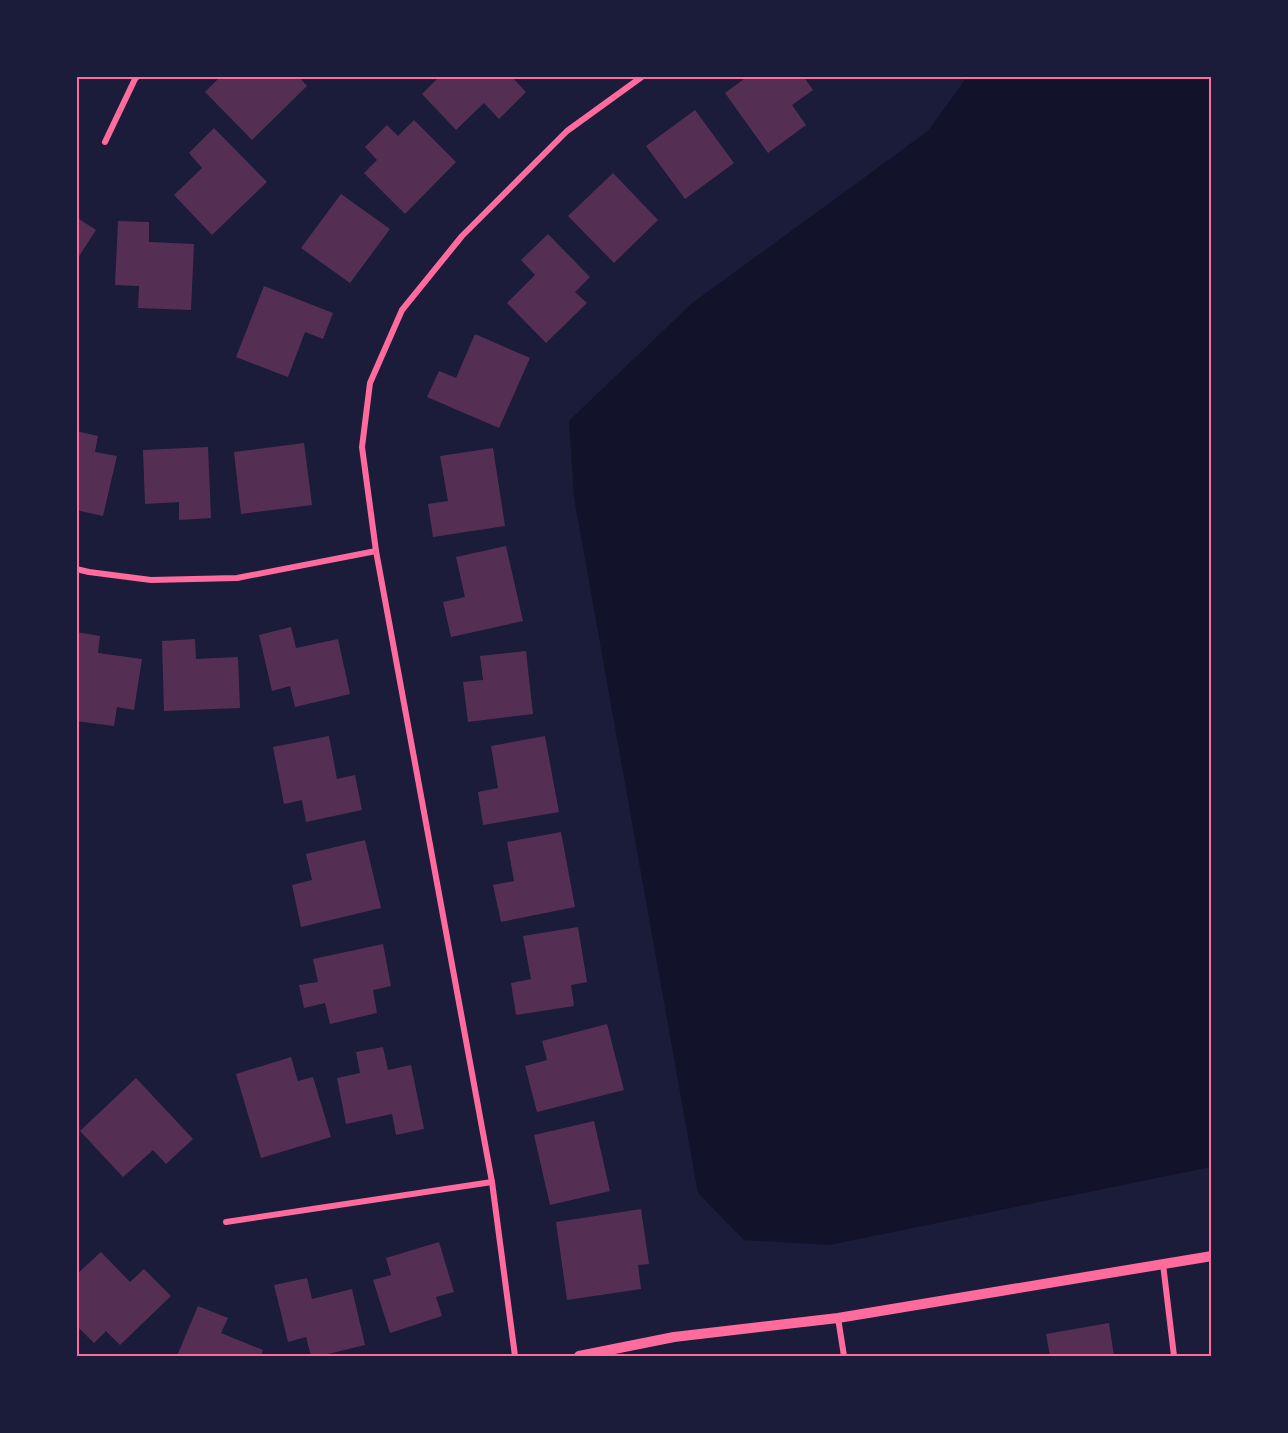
<svg xmlns="http://www.w3.org/2000/svg" width="1288" height="1433" viewBox="0 0 1288 1433" font-family="Cabin,sans-serif">
  <style>
    .water { fill: #12122b }
    .building { fill: #542f53 }
    .lines { fill: none; stroke-linecap: round; stroke-linejoin: round }
    .minor { stroke: #ff6b9d; stroke-width: 6 }
    .tertiary { stroke: #ff6b9d; stroke-width: 10 }
    .neatline { fill: none; stroke: #ff6b9d; stroke-width: 2 }
  </style>
  <rect width="100%" height="100%" fill="#1b1b3a"/>
  <!-- water -->
  <polygon class="water" points="967,77 1211,77 1211,1167 829,1245 744,1240 698,1193 574,497 569,421 691,304 928,131"/>
  <!-- building -->
  <g class="building">
    <polygon points="221,76 298,76 307,86 252,140 205,92"/>
    <polygon points="440,76 511,76 526,92 499,119 484,103 456,130 422,94"/>
    <polygon points="748,76 803,76 813,90 792,105 806,125 768,153 725,93"/>
    <polygon points="695,110 734,163 685,199 646,146"/>
    <polygon points="414,120 456,162 405,214 364,173 377,160 365,147 387,125 398,136"/>
    <polygon points="214,128 267,182 212,235 174,195 202,168 189,153"/>
    <polygon points="613,173 658,220 614,263 568,216"/>
    <polygon points="341,194 390,229 350,283 301,248"/>
    <polygon points="76,217 96,230 76,261"/>
    <polygon points="118,221 149,222 149,242 194,244 191,310 138,308 139,286 115,285"/>
    <polygon points="548,234 590,277 575,292 587,303 546,343 507,303 535,275 521,260"/>
    <polygon points="264,286 333,313 323,339 305,332 288,377 236,357"/>
    <polygon points="475,334 530,358 499,428 427,397 439,371 456,378"/>
    <polygon points="76,431 98,436 95,452 117,456 103,516 76,510 79,491 76,491"/>
    <polygon points="304,443 312,505 241,514 234,452"/>
    <polygon points="208,447 211,518 179,520 179,502 145,504 143,450"/>
    <polygon points="493,448 505,526 433,537 428,504 448,501 440,456"/>
    <polygon points="506,546 523,621 451,637 443,602 465,597 456,557"/>
    <polygon points="291,627 296,648 338,639 350,694 295,707 290,686 272,691 259,635"/>
    <polygon points="76,632 100,636 98,653 142,659 134,710 117,707 114,726 76,721"/>
    <polygon points="195,639 196,659 238,657 240,708 164,711 162,641"/>
    <polygon points="526,651 533,714 468,722 463,682 483,680 480,656"/>
    <polygon points="329,736 337,779 355,775 362,810 306,822 302,800 284,804 273,747"/>
    <polygon points="545,736 559,812 483,825 478,792 498,788 491,746"/>
    <polygon points="561,832 575,907 501,922 493,885 514,881 507,842"/>
    <polygon points="365,840 381,908 301,927 292,885 312,880 306,854"/>
    <polygon points="578,927 587,982 571,985 574,1006 516,1015 511,983 531,979 523,936"/>
    <polygon points="383,944 391,986 373,990 377,1013 330,1024 325,1003 304,1008 299,985 318,982 313,959"/>
    <polygon points="607,1024 624,1090 537,1112 525,1066 547,1060 542,1041"/>
    <polygon points="383,1047 388,1070 411,1065 424,1129 396,1135 392,1114 346,1124 337,1078 360,1073 356,1052"/>
    <polygon points="291,1057 298,1081 313,1077 331,1137 261,1158 236,1074"/>
    <polygon points="136,1078 193,1139 166,1164 153,1150 123,1177 80,1131"/>
    <polygon points="594,1121 610,1191 550,1205 534,1135"/>
    <polygon points="641,1209 649,1264 638,1265 641,1289 567,1300 556,1222"/>
    <polygon points="439,1242 454,1292 436,1297 442,1316 390,1333 373,1280 391,1275 386,1258"/>
    <polygon points="101,1252 130,1282 144,1269 171,1296 120,1345 106,1331 94,1343 76,1325 76,1275"/>
    <polygon points="307,1278 312,1299 352,1289 365,1345 320,1356 311,1356 306,1337 288,1342 274,1285"/>
    <polygon points="198,1306 228,1318 221,1333 263,1350 261,1356 177,1356"/>
    <polygon points="1109,1323 1114,1356 1050,1356 1046,1334"/>
  </g>
  <g class="lines">
    <!-- minor -->
    <g class="minor">
      <polyline points="105,142 135,79 138,76"/>
      <polyline points="76,569 89,572 151,580 237,578 376,551"/>
      <polyline points="226,1222 492,1182"/>
      <polyline points="1163,1264 1174,1356"/>
      <polyline points="838,1318 844,1356"/>
      <polyline points="515,1356 492,1182 376,551 362,447 370,383 402,310 462,236 567,131 643,76"/>
    </g>
    <!-- tertiary -->
    <polyline class="tertiary" points="579,1356 674,1337 838,1318 1212,1256"/>
  </g>
  <!-- border -->
  <rect width="1288" height="1433" fill="none" stroke="#1b1b3a" stroke-width="156"/>
  <rect x="78" y="78" width="1132" height="1277" class="neatline"/>
</svg>
